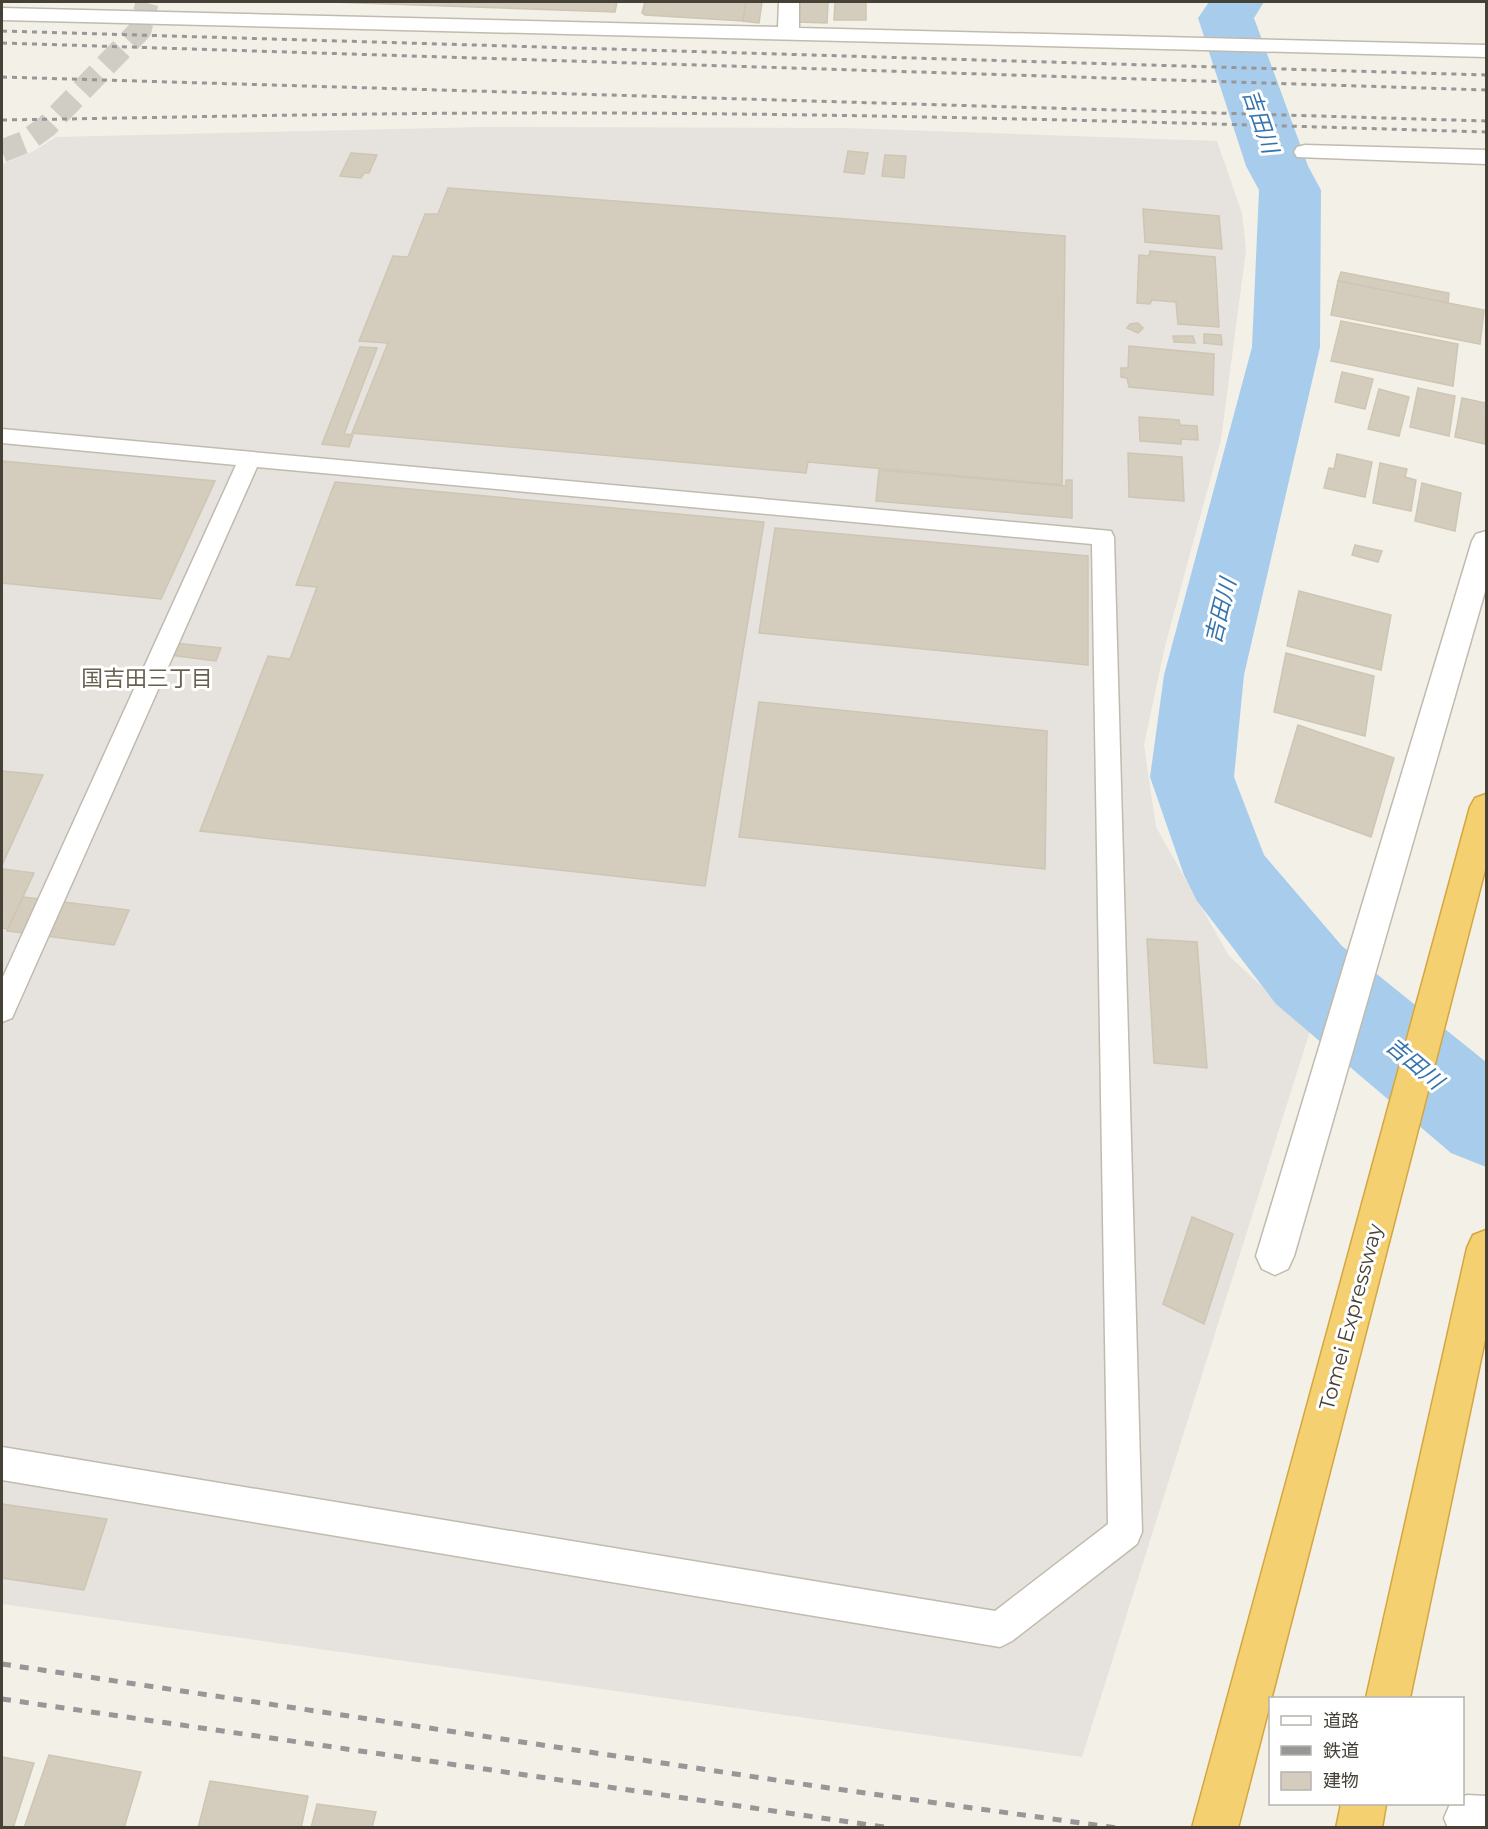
<svg xmlns="http://www.w3.org/2000/svg" width="1488" height="1829" viewBox="0 0 1488 1829" font-family="Montserrat,'Noto Sans JP',sans-serif">
  <style>
    .industrial { fill: #e6e2dd }
    .lines { fill: none; stroke-linecap: round; stroke-linejoin: round }
    .river { fill: #a8cdec; fill-rule: evenodd }
    .building { fill: #d4cdbe; stroke: #cec5b2; stroke-width: 1.5 }
    .street-tunnel { stroke: #d0cdc5; stroke-width: 23; stroke-dasharray: 23 11; stroke-linecap: butt }
    .lane-casing { stroke: #c1bbae; stroke-width: 3 }
    .street-casing { stroke: #c1bbae; stroke-width: 3 }
    .highway-casing { stroke: #d4a641; stroke-width: 3 }
    .lane { fill: #fff; fill-rule: evenodd }
    .street { fill: #fff; fill-rule: evenodd }
    .highway { fill: #f5d071; fill-rule: evenodd }
    .rail-far1 { stroke: #979797; stroke-width: 3; stroke-dasharray: 5 5; stroke-linecap: butt }
    .rail { stroke: #979797; stroke-width: 5; stroke-dasharray: 9 9; stroke-linecap: butt }
    .labels { text-anchor: middle; stroke-width: 6; stroke-linejoin: round; paint-order: stroke }
    .street-label { font-size: 21px; fill: #464137; stroke: #fff }
    .water-label { font-size: 22px; font-style: italic; fill: #3674ac; stroke: #fff }
    .neighbourhood-label { font-size: 22px; fill: #685f4f; stroke: #fff }
  </style>
  <rect width="100%" height="100%" fill="#f3f0e8"/>
  <!-- industrial -->
  <polygon class="industrial" points="484,127 845,128 1217,141 1242,213 1246,250 1221,440 1165,646 1144,745 1156,827 1229,956 1310,1031 1082,1757 2,1604 2,164 32,152 56,137"/>
  <g class="lines">
    <!-- river -->
    <polygon class="river" points="1209,2 1264,2 1254,18 1308,166 1321,190 1320,347 1244,675 1234,777 1264,855 1342,946 1486,1062 1486,1167 1451,1153 1276,1004 1197,901 1184,875 1150,777 1164,675 1252,347 1259,190 1246,166 1198,18"/>
  </g>
  <!-- building -->
  <g class="building">
    <polygon points="330,2 617,2 615,12"/>
    <polygon points="645,2 746,2 743,21 645,15 642,13"/>
    <polygon points="746,2 762,2 759,23 743,21"/>
    <polygon points="800,2 828,2 827,23 799,22"/>
    <polygon points="835,2 866,2 866,20 834,20"/>
    <polygon points="848,151 868,153 864,174 844,172"/>
    <polygon points="351,153 377,155 369,173 364,173 361,178 340,176"/>
    <polygon points="885,155 906,156 904,178 882,176"/>
    <polygon points="448,188 1065,236 1062,485 808,462 806,473 352,433 388,343 359,341 393,256 408,257 425,214 438,214"/>
    <polygon points="1143,209 1219,216 1222,249 1145,242"/>
    <polygon points="1150,251 1215,257 1219,327 1178,324 1176,302 1152,300 1150,304 1137,303 1139,255 1149,256"/>
    <polygon points="1341,272 1449,293 1448,304 1338,281"/>
    <polygon points="1338,281 1484,310 1480,344 1331,315"/>
    <polygon points="1341,321 1458,344 1453,386 1331,361"/>
    <polygon points="1138,323 1143,328 1138,333 1127,328 1130,324"/>
    <polygon points="1204,334 1221,335 1222,345 1204,343"/>
    <polygon points="1173,336 1193,336 1195,343 1174,342"/>
    <polygon points="1129,346 1214,354 1213,395 1129,387 1127,378 1121,377 1121,368 1128,368"/>
    <polygon points="360,347 377,348 344,434 353,435 349,447 322,444"/>
    <polygon points="1342,372 1373,379 1365,409 1335,402"/>
    <polygon points="1418,388 1455,396 1449,436 1410,427"/>
    <polygon points="1379,389 1409,397 1399,436 1368,429"/>
    <polygon points="1462,398 1486,403 1485,444 1455,437"/>
    <polygon points="1139,417 1179,420 1180,425 1197,426 1198,440 1181,439 1181,444 1140,441"/>
    <polygon points="1128,453 1182,457 1184,501 1129,497"/>
    <polygon points="1337,454 1372,462 1365,497 1324,488 1329,468 1334,469"/>
    <polygon points="2,461 215,481 161,599 2,583"/>
    <polygon points="1380,463 1407,469 1405,477 1416,480 1411,511 1373,503"/>
    <polygon points="879,470 1066,486 1066,480 1072,480 1072,518 876,501"/>
    <polygon points="335,482 764,522 705,886 200,831 268,656 290,659 317,587 296,585"/>
    <polygon points="1422,483 1461,493 1455,531 1415,521"/>
    <polygon points="775,528 1088,556 1088,665 759,633"/>
    <polygon points="1355,545 1382,551 1378,562 1352,555"/>
    <polygon points="1299,591 1391,615 1381,670 1287,646"/>
    <polygon points="174,643 221,648 216,661 170,655"/>
    <polygon points="1286,653 1374,676 1365,736 1274,712"/>
    <polygon points="759,702 1047,731 1045,869 739,837"/>
    <polygon points="1298,725 1394,758 1371,837 1275,802"/>
    <polygon points="2,771 43,775 2,865"/>
    <polygon points="3,869 34,873 8,929 2,928"/>
    <polygon points="23,897 129,910 114,945 7,931"/>
    <polygon points="1147,939 1197,942 1207,1068 1154,1063"/>
    <polygon points="1192,1217 1233,1234 1204,1324 1163,1304"/>
    <polygon points="2,1504 107,1519 84,1590 2,1578"/>
    <polygon points="49,1755 141,1772 124,1828 24,1828"/>
    <polygon points="2,1757 34,1763 13,1828 2,1828"/>
    <polygon points="210,1781 308,1796 301,1828 198,1828"/>
    <polygon points="317,1804 376,1812 372,1828 311,1828"/>
  </g>
  <g class="lines">
    <!-- street-tunnel -->
    <polyline class="street-tunnel" points="2,151 25,142 47,126 140,30 147,3"/>
    <!-- lane casing -->
    <g class="lane-casing">
      <polygon id="lane" points="2,429 1111,531 1114,537 1142,1532 1137,1544 1012,1641 1000,1647 2,1480 2,1447 995,1611 1108,1524 1092,544 257,467 16,1009 12,1018 2,1022 2,979 236,465 2,443"/>
    </g>
    <!-- street casing -->
    <g class="street-casing">
      <g id="street">
        <polygon points="779,2 799,2 799,28 1486,45 1486,57 2,20 2,8 778,27"/>
        <polygon points="1305,145 1486,150 1486,164 1297,157 1294,152 1297,147"/>
        <polygon points="1486,531 1486,588 1294,1256 1288,1269 1275,1275 1262,1269 1256,1256 1472,541 1476,534"/>
        <polygon points="1467,1795 1486,1796 1486,1828 1448,1828 1444,1818 1450,1804 1462,1804 1462,1797"/>
      </g>
    </g>
    <!-- highway casing -->
    <g class="highway-casing">
      <g id="highway">
        <polygon points="1486,794 1486,866 1238,1828 1192,1828 1470,807 1475,798"/>
        <polygon points="1486,1230 1486,1335 1410,1698 1366,1698 1467,1248 1473,1235"/>
        <polygon points="1341,1804 1386,1804 1382,1828 1336,1828"/>
      </g>
    </g>
    <!-- lane -->
    <use href="#lane" class="lane"/>
    <!-- street -->
    <use href="#street" class="street"/>
    <!-- highway -->
    <use href="#highway" class="highway"/>
    <!-- rail-far1 -->
    <g class="rail-far1">
      <polyline points="2,31 1486,75"/>
      <polyline points="2,43 1486,90"/>
      <polyline points="2,77 1486,121"/>
      <path d="M 2,120 C 201,117 400,112 599,113 C 895,114 1190,123 1486,132"/>
    </g>
    <!-- rail -->
    <g class="rail">
      <polyline points="2,1664 829,1788 1117,1828"/>
      <polyline points="2,1699 891,1828"/>
    </g>
  </g>
  <g class="labels">
    <!-- street labels -->
    <g class="street-label">
      <text transform="translate(1351 1317) rotate(-75)" y="7">Tomei Expressway</text>
    </g>
    <!-- water labels -->
    <g class="water-label">
      <text transform="translate(1261 121) rotate(71)" y="8">吉田川</text>
      <text transform="translate(1220 611) rotate(-76)" y="8">吉田川</text>
      <text transform="translate(1415 1063) rotate(40)" y="8">吉田川</text>
    </g>
    <!-- neighbourhood labels -->
    <g class="neighbourhood-label">
      <text x="147" y="686">国吉田三丁目</text>
    </g>
  </g>
  <!-- border -->
  <rect width="1488" height="1829" fill="none" stroke="#464137" stroke-width="6"/>
  <!-- legend -->
  <rect x="1269" y="1697" width="195" height="108" fill="#ffffff" stroke="#b5b3af" stroke-width="1.5"/>
  <rect x="1281" y="1716" width="30" height="9" fill="#ffffff" stroke="#b5b3af" stroke-width="1.5"/>
  <text x="1323" y="1727" font-size="18" fill="#464137">道路</text>
  <rect x="1281" y="1746" width="30" height="9" fill="#979797" stroke="#b5b3af" stroke-width="1.5"/>
  <text x="1323" y="1757" font-size="18" fill="#464137">鉄道</text>
  <rect x="1281" y="1772" width="30" height="18" fill="#d4cdbe" stroke="#b5b3af" stroke-width="1.5"/>
  <text x="1323" y="1787" font-size="18" fill="#464137">建物</text>
</svg>
